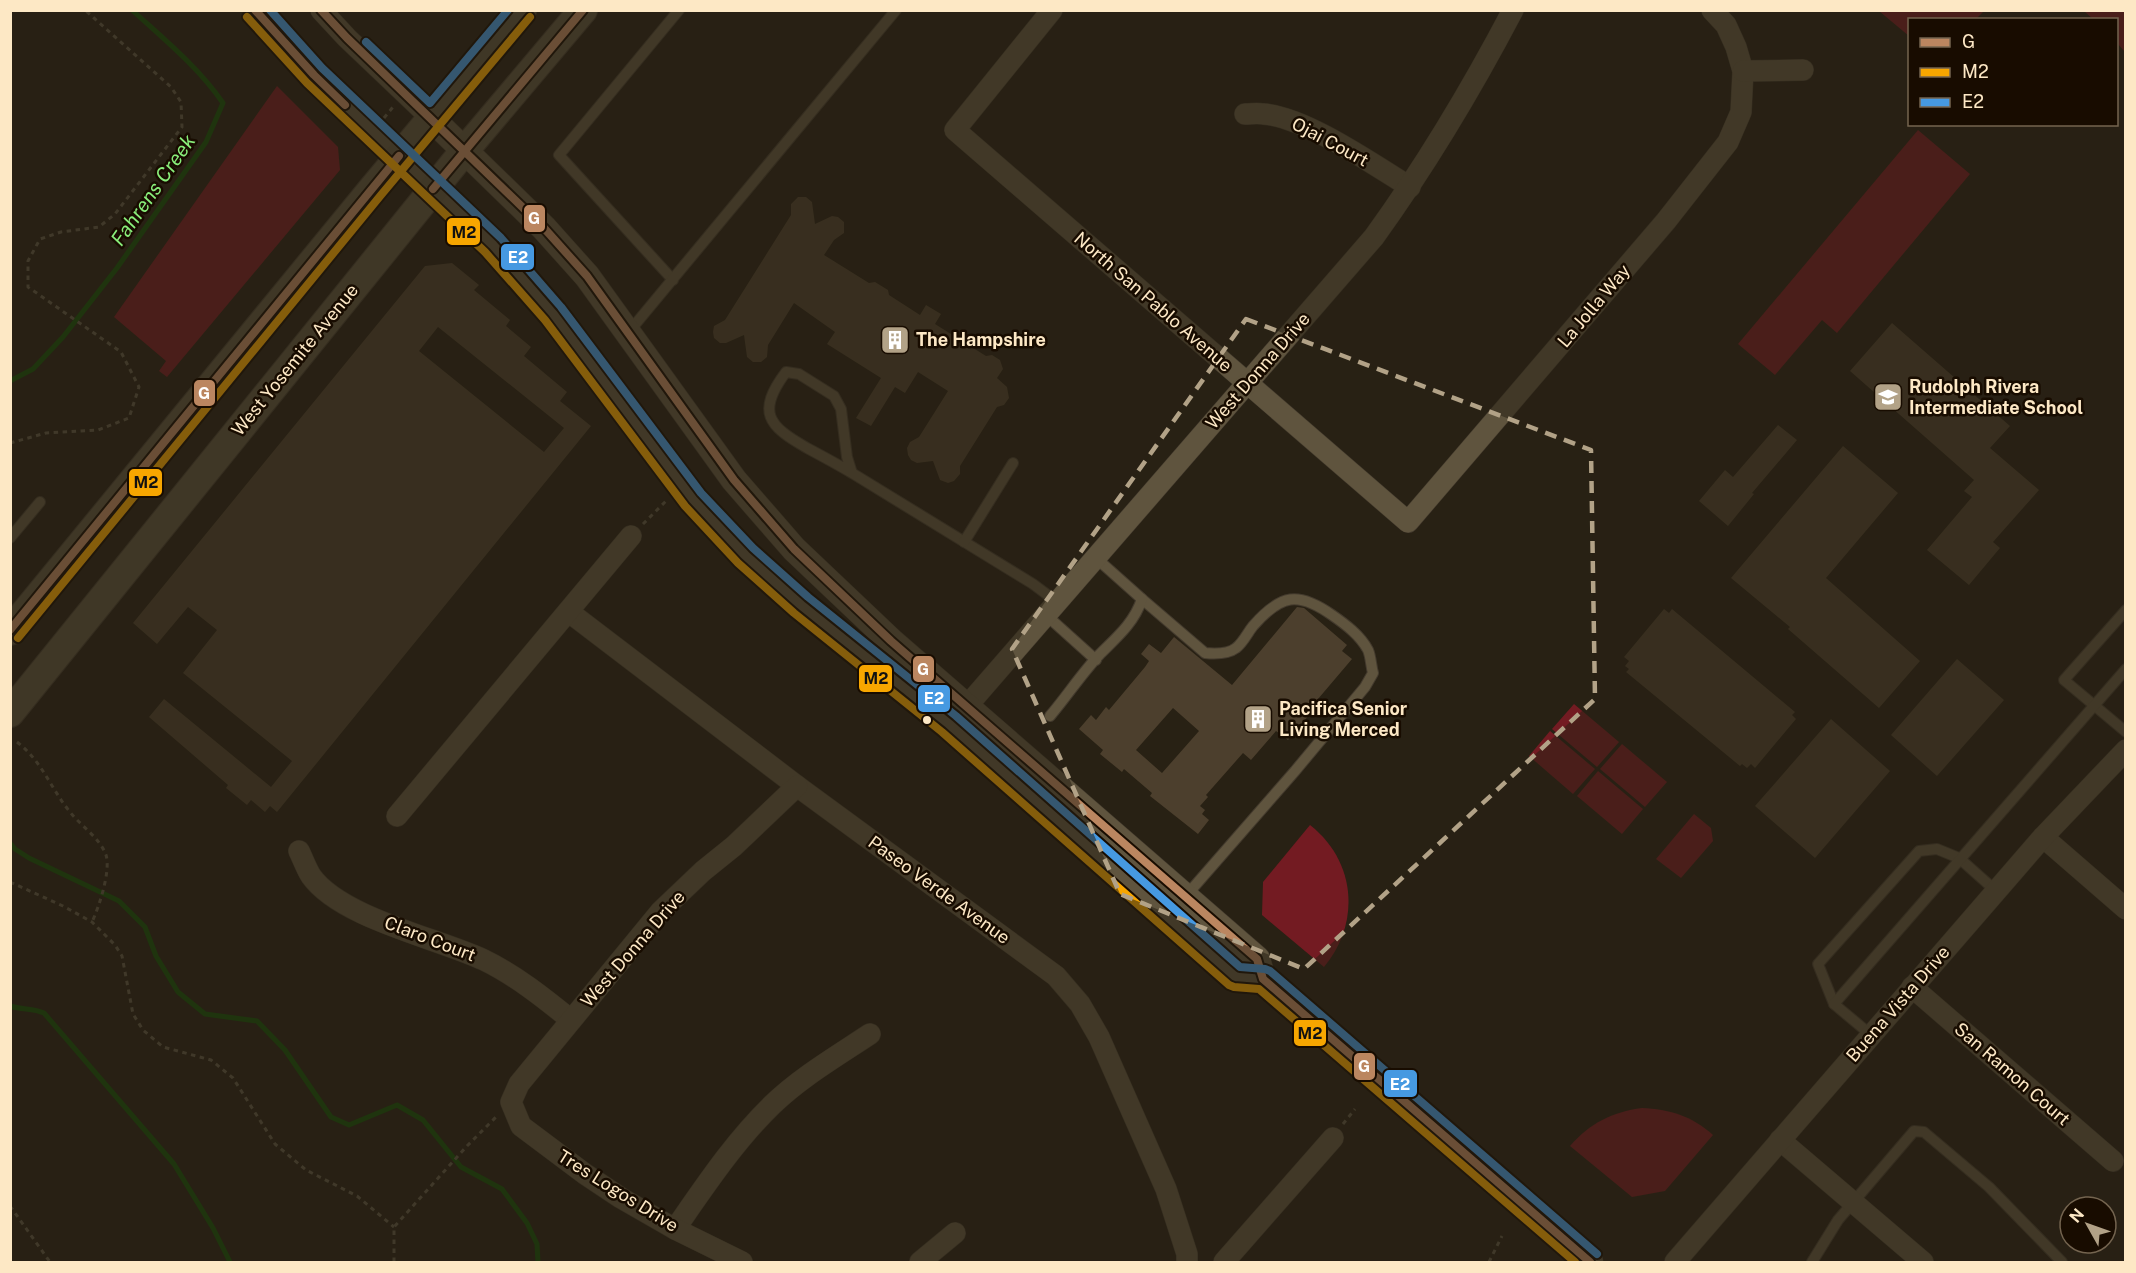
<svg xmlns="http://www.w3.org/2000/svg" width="2136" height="1273" viewBox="0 0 2136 1273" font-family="'Public Sans',sans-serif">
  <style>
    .green { fill: #731b22 }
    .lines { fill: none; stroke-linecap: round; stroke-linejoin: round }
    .stream { stroke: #144d08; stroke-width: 5 }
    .building { fill: #4c3f2d; fill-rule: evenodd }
    .service-casing { stroke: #443b2e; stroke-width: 12 }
    .minor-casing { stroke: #443b2e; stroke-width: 22 }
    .tertiary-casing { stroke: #443b2e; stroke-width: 27 }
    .secondary-casing { stroke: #443b2e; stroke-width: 30 }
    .path { stroke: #5d5544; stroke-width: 3; stroke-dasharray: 4.5 4.5; stroke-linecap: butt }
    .service { stroke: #5f543e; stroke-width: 10 }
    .minor { stroke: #5f543e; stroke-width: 21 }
    .tertiary { stroke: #5f543e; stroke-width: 26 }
    .secondary { stroke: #5c523c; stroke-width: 28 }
    .bus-1-casing { stroke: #180c00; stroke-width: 12 }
    .bus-2-casing { stroke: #180c00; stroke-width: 12 }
    .bus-3-casing { stroke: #180c00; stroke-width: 12 }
    .bus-1 { stroke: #bb8660; stroke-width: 8 }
    .bus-2 { stroke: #f7a600; stroke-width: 8 }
    .bus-3 { stroke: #4699e1; stroke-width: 8 }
    .marked { fill: none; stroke: #b2a287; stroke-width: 4.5; stroke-dasharray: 12 8; stroke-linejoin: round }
    .bus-dot { fill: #fde8c5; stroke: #180c00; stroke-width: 2 }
    .labels { text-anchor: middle; stroke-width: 5; stroke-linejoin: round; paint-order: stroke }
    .street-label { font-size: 18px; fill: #fde8c5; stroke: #180c00 }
    .poi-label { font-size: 18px; font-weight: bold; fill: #fde8c5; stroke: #180c00; text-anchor: start }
    .water-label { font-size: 20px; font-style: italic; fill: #89ee7a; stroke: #180c00 }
    .line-badge { stroke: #180c00; stroke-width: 2 }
    .badge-label { font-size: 16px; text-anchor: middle; font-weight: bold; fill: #fff }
    .pale-badge-label { font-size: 16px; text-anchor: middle; font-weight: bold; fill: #111 }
  </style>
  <rect width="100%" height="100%" fill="#282114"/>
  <!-- green -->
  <g class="green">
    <polygon points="1879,11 1984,11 1976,19 1910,20 1909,36"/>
    <polygon points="2084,11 2125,11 2125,52 2117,43 2116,20 2093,19"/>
    <polygon points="277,86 338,147 340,170 167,377 159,371 166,361 114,317"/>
    <polygon points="1918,130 1970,174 1837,333 1822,320 1775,375 1738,344"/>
    <polygon points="1574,704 1619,742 1597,767 1552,729"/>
    <polygon points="1550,731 1595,769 1573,794 1529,756"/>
    <polygon points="1622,744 1667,782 1645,807 1600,769"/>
    <polygon points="1598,771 1643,809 1622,834 1577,796"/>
    <polygon points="1694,814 1711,828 1713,841 1681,878 1656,859"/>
    <path d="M 1310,825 C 1356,861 1361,923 1324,967 L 1262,915 L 1263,882 Z"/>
    <path d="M 1642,1108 C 1669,1109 1692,1116 1713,1135 L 1665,1191 L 1632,1197 L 1570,1146 C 1590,1123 1612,1112 1642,1108 Z"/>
  </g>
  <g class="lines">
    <!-- stream -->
    <g class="stream">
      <path d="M 10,381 L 33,369 L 63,337 L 117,268 L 206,142 L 223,103 C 198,67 165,40 132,10"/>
      <polyline points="10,843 15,849 29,858 119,901 145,927 156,956 178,992 205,1014 257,1021 285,1050 331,1117 349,1125 397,1105 423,1120 461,1167 502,1189 527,1223 537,1244 538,1262"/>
      <path d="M 10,1006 C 23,1010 33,1008 44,1013 L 174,1164 L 213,1228 L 230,1262"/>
    </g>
  </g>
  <!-- building -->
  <g class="building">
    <polygon points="798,197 806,197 812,202 815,224 832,216 838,217 844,222 844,233 834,240 824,255 869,283 875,282 888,290 889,295 920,315 926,305 941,314 935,324 986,356 992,355 1000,360 1003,369 997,378 1007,387 1009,398 1004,405 997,407 960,466 960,474 954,481 948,483 940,480 933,461 917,463 911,460 908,455 907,448 910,442 919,437 948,391 918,372 905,393 895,387 871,426 856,418 881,378 827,344 835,332 794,303 768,345 767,357 761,362 753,362 747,357 744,335 726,343 720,343 714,338 713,332 714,326 725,320 791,215 791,204"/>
    <path d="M 452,263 L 479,285 L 474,290 L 510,320 L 506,326 L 531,347 L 524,356 L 567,392 L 560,401 L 591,426 L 277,812 L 270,806 L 265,812 L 251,800 L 247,805 L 226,788 L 228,785 L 149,717 L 164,699 L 271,787 L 292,761 L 183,673 L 217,630 L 188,607 L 157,644 L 133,623 L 425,266 ZM 438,327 L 564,428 L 544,452 L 419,351 Z"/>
    <polygon points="1892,323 2010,426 1990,448 2039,490 1993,542 2000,548 1969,585 1927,550 1972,497 1964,491 1974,480 1850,371"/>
    <polygon points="1778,425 1797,440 1752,493 1754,494 1728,526 1699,501 1725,470 1733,477"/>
    <polygon points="1843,446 1898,493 1826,578 1920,661 1879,708 1788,629 1790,627 1731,578"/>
    <path d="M 1297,607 L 1304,608 L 1347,645 L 1342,651 L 1352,659 L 1318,699 L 1321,701 L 1288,740 L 1276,731 L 1251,760 L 1243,753 L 1206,795 L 1208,797 L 1200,806 L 1205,810 L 1202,814 L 1209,820 L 1198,834 L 1150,796 L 1152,793 L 1124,769 L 1122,772 L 1100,754 L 1103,750 L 1079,729 L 1091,715 L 1096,720 L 1106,707 L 1109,710 L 1145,667 L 1149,661 L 1141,654 L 1149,644 L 1161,653 L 1174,637 L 1232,685 ZM 1173,708 L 1199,731 L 1162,773 L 1136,750 Z"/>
    <polygon points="1664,609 1669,613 1672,609 1795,712 1792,715 1796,719 1755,768 1751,764 1747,768 1742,764 1740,766 1626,672 1629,669 1625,666 1629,661 1624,657"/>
    <polygon points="1957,659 2004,700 1937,776 1891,735"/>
    <polygon points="1831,719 1890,771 1815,858 1755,806"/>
  </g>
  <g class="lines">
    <!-- service casing -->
    <g class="service-casing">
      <g id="service">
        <polyline points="673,280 559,155 679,10"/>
        <polyline points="628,333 896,10"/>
        <path d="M 852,473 C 837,464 822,456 807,448 C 768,426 756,412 786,372 L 799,374 L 834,396 L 841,409 L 847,457 L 852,473 L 1033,584 L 1057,602"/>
        <polyline points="10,538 40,502"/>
        <polyline points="964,542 1013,463"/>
        <path d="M 1142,599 L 1205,653 C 1215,654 1228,654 1236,648 C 1243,643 1248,632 1253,626 C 1281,594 1298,591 1332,615 C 1345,624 1360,635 1368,650 C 1371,657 1371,666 1373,673 L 1365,687 L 1295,771 L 1185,897"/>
        <polyline points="2126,610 2064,680 2126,732"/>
        <polyline points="1046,615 1096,660"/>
        <path d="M 1050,716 C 1067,696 1082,673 1100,654 C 1117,637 1134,623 1142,599 L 1096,558"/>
        <polyline points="1834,1004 1818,964 1919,851 1937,849 1959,858 1996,891"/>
        <polyline points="1871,1035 1834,1004 2126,669"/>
        <polyline points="1812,1262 1838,1220 1914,1131 1924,1132 1989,1187 2062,1262"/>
      </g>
    </g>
    <!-- minor casing -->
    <g class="minor-casing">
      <g id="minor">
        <polyline points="255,10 314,75 399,156"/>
        <polyline points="321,10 347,38 431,118"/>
        <polyline points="1052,10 955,130 1408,522 1666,221 1728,142 1741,112 1743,71 1736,47 1726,25 1712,10"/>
        <polyline points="1743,71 1803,70"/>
        <path d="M 1245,114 C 1251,114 1257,113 1263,114 C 1304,116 1374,165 1410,187"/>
        <polyline points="569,612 797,786 1056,976 1080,1004 1099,1037 1166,1189 1187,1254 1187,1262"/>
        <path d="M 967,706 L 1374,237 C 1426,165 1471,90 1513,10"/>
        <polyline points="397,816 631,536"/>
        <polyline points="2043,837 2126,909"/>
        <path d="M 299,851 C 303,859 306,868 311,876 C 341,918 437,938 484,960 C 515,975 544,998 571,1020"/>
        <polyline points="1912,987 2113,1161"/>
        <polyline points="1780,1140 1923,1262"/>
        <path d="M 675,1229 C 705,1186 734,1142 772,1105 C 801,1077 837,1056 870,1034"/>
        <polyline points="742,1262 675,1229 621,1198 585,1174 521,1126 511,1102 519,1084 661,911 703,871 734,846 797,786"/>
        <polyline points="920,1262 955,1233"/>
        <polyline points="1224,1262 1333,1138"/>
        <polyline points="1675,1262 2043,837 2126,750"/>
      </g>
    </g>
    <!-- tertiary casing -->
    <g class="tertiary-casing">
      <g id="tertiary">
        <polyline points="431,118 544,228 587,276 734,480 794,549 891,641 1257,959 1263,979 1590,1262"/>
        <polyline points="399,156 493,245 553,313 693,500 746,556 801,605 949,724 1236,977 1263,979"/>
      </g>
    </g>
    <!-- secondary casing -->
    <g class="secondary-casing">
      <g id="secondary">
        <polyline points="10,631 373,188 522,10"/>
        <polyline points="10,713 465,150 583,10"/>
      </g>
    </g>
    <!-- path -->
    <g class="path">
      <polyline points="384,118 393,107"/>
      <polyline points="10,443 46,433 98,430 129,418 139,387 121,352 28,287 28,261 40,239 61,232 99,227 115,214 182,127 181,102 171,87 85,10"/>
      <polyline points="643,524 666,501"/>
      <path d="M 17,742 C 42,761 51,789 70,812 C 81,826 100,838 106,855 C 111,871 99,907 92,922"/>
      <polyline points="10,882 63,906 92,922 115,945 122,956 133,1014 143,1030 163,1047 211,1060 233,1078 275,1144 306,1170 357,1196 394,1227"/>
      <polyline points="1343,1124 1355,1109"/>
      <polyline points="10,1206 50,1262"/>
      <polyline points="394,1262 394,1227 467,1146 497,1116"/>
      <polyline points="1489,1262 1502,1236"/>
    </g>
    <!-- service -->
    <use href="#service" class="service"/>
    <!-- minor -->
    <use href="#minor" class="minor"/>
    <!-- tertiary -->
    <use href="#tertiary" class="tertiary"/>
    <!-- secondary -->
    <use href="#secondary" class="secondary"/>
    <!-- bus-1 casing -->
    <g class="bus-1-casing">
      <g id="bus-1">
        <polyline points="255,10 314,75 345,105"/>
        <polyline points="321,10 347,38 544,228 587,276 734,480 794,549 891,641 1257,959 1263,979 1590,1262"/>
        <polyline points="433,189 583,10"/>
        <polyline points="10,630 399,156"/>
      </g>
    </g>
    <!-- bus-2 casing -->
    <g class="bus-2-casing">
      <g id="bus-2">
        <polyline points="247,17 307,83 485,252 545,320 685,506 738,563 794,613 942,732 1229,985 1234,987 1259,989 1575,1262"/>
        <polyline points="18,638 381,195 530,17"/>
      </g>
    </g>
    <!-- bus-3 casing -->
    <g class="bus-3-casing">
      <g id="bus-3">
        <polyline points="270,10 322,68 501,238 561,307 701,493 753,548 808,597 956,716 1240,967 1265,969 1270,971 1597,1254"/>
        <polyline points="366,42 430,103 508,10"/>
      </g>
    </g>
    <!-- bus-1 -->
    <use href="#bus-1" class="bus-1"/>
    <!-- bus-2 -->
    <use href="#bus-2" class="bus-2"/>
    <!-- bus-3 -->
    <use href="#bus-3" class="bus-3"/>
  </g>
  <!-- marked area -->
  <path d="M0 0H2136V1273H0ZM 1246,319 L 1591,450 L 1595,699 L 1304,969 L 1120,894 L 1012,649 Z" fill="#282114" fill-opacity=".55" fill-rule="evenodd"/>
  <path class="marked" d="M 1246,319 L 1591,450 L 1595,699 L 1304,969 L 1120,894 L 1012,649 Z"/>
  <!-- icons -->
  <defs>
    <g id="building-square" transform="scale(1.5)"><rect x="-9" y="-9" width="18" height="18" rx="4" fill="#b2a287" stroke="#180c00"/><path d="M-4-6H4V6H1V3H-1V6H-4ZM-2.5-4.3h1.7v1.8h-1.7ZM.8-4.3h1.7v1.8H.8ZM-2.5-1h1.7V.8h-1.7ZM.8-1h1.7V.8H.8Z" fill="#fff"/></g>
    <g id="school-square" transform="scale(1.5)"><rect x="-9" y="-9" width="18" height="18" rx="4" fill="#b2a287" stroke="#180c00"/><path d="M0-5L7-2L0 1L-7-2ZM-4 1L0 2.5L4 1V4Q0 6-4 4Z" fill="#fff"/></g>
  </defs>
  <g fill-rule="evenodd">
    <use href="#building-square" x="895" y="340"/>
    <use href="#school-square" x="1888" y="397"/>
    <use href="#building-square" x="1258" y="719"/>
  </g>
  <!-- markers -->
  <circle class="bus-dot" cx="927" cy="720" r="5"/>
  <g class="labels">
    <!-- street labels -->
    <g class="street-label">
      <text transform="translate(1330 142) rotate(28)" y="6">Ojai Court</text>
      <text transform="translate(1153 302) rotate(41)" y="6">North San Pablo Avenue</text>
      <text transform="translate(1594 306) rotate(-50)" y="6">La Jolla Way</text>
      <text transform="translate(295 360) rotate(-51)" y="6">West Yosemite Avenue</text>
      <text transform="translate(1258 371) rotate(-49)" y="6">West Donna Drive</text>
      <text transform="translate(939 890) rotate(36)" y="6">Paseo Verde Avenue</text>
      <text transform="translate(430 939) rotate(21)" y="6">Claro Court</text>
      <text transform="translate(633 949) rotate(-49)" y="6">West Donna Drive</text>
      <text transform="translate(1898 1004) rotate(-49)" y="6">Buena Vista Drive</text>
      <text transform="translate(2012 1074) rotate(41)" y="6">San Ramon Court</text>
      <text transform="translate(618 1191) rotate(32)" y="6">Tres Logos Drive</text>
    </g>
    <!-- poi labels -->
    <g class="poi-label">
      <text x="916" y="346">The Hampshire</text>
      <text x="1909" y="393">Rudolph Rivera<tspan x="1909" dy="21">Intermediate School</tspan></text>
      <text x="1279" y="715">Pacifica Senior<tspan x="1279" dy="21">Living Merced</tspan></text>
    </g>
    <!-- water labels -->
    <g class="water-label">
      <text transform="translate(153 190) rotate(-55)" y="7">Fahrens Creek</text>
    </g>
  </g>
  <g class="line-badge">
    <rect x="523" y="204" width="23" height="29" rx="6" fill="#bb8660"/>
    <rect x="446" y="217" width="35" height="29" rx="6" fill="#f7a600"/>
    <rect x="500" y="243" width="35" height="28" rx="6" fill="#4699e1"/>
    <rect x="193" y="379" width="23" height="28" rx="6" fill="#bb8660"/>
    <rect x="128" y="468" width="35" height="29" rx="6" fill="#f7a600"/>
    <rect x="912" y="655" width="23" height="28" rx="6" fill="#bb8660"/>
    <rect x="858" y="664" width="35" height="29" rx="6" fill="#f7a600"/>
    <rect x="917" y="684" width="34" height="29" rx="6" fill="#4699e1"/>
    <rect x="1293" y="1019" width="34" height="28" rx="6" fill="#f7a600"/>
    <rect x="1353" y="1052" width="23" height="29" rx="6" fill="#bb8660"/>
    <rect x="1383" y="1069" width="35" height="29" rx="6" fill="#4699e1"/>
  </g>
  <g class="badge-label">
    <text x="534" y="224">G</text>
    <text x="518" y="263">E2</text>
    <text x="204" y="399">G</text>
    <text x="923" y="675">G</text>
    <text x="934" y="704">E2</text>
    <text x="1364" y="1072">G</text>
    <text x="1400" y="1090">E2</text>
  </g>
  <g class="pale-badge-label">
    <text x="464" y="238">M2</text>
    <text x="146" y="488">M2</text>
    <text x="876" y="684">M2</text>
    <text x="1310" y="1039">M2</text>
  </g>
  <!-- border -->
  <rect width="2136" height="1273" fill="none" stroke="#fde8c5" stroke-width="24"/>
  <!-- legend -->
  <rect x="1908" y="18" width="210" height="108" fill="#180c00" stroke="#74644f" stroke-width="1.5"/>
  <rect x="1920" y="38" width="30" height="9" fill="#bb8660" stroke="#74644f" stroke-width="1.5"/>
  <text x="1962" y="48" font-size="18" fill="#fde8c5">G</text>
  <rect x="1920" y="68" width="30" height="9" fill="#f7a600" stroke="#74644f" stroke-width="1.5"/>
  <text x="1962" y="78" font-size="18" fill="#fde8c5">M2</text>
  <rect x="1920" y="98" width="30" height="9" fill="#4699e1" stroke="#74644f" stroke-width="1.5"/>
  <text x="1962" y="108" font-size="18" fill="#fde8c5">E2</text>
  <!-- north arrow -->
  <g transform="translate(2088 1225) rotate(310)"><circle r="28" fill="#180c00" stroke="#74644f" stroke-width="1.5"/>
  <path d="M0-4.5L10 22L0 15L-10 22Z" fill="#b2a287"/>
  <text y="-9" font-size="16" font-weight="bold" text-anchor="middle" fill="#fde8c5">N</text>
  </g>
</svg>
